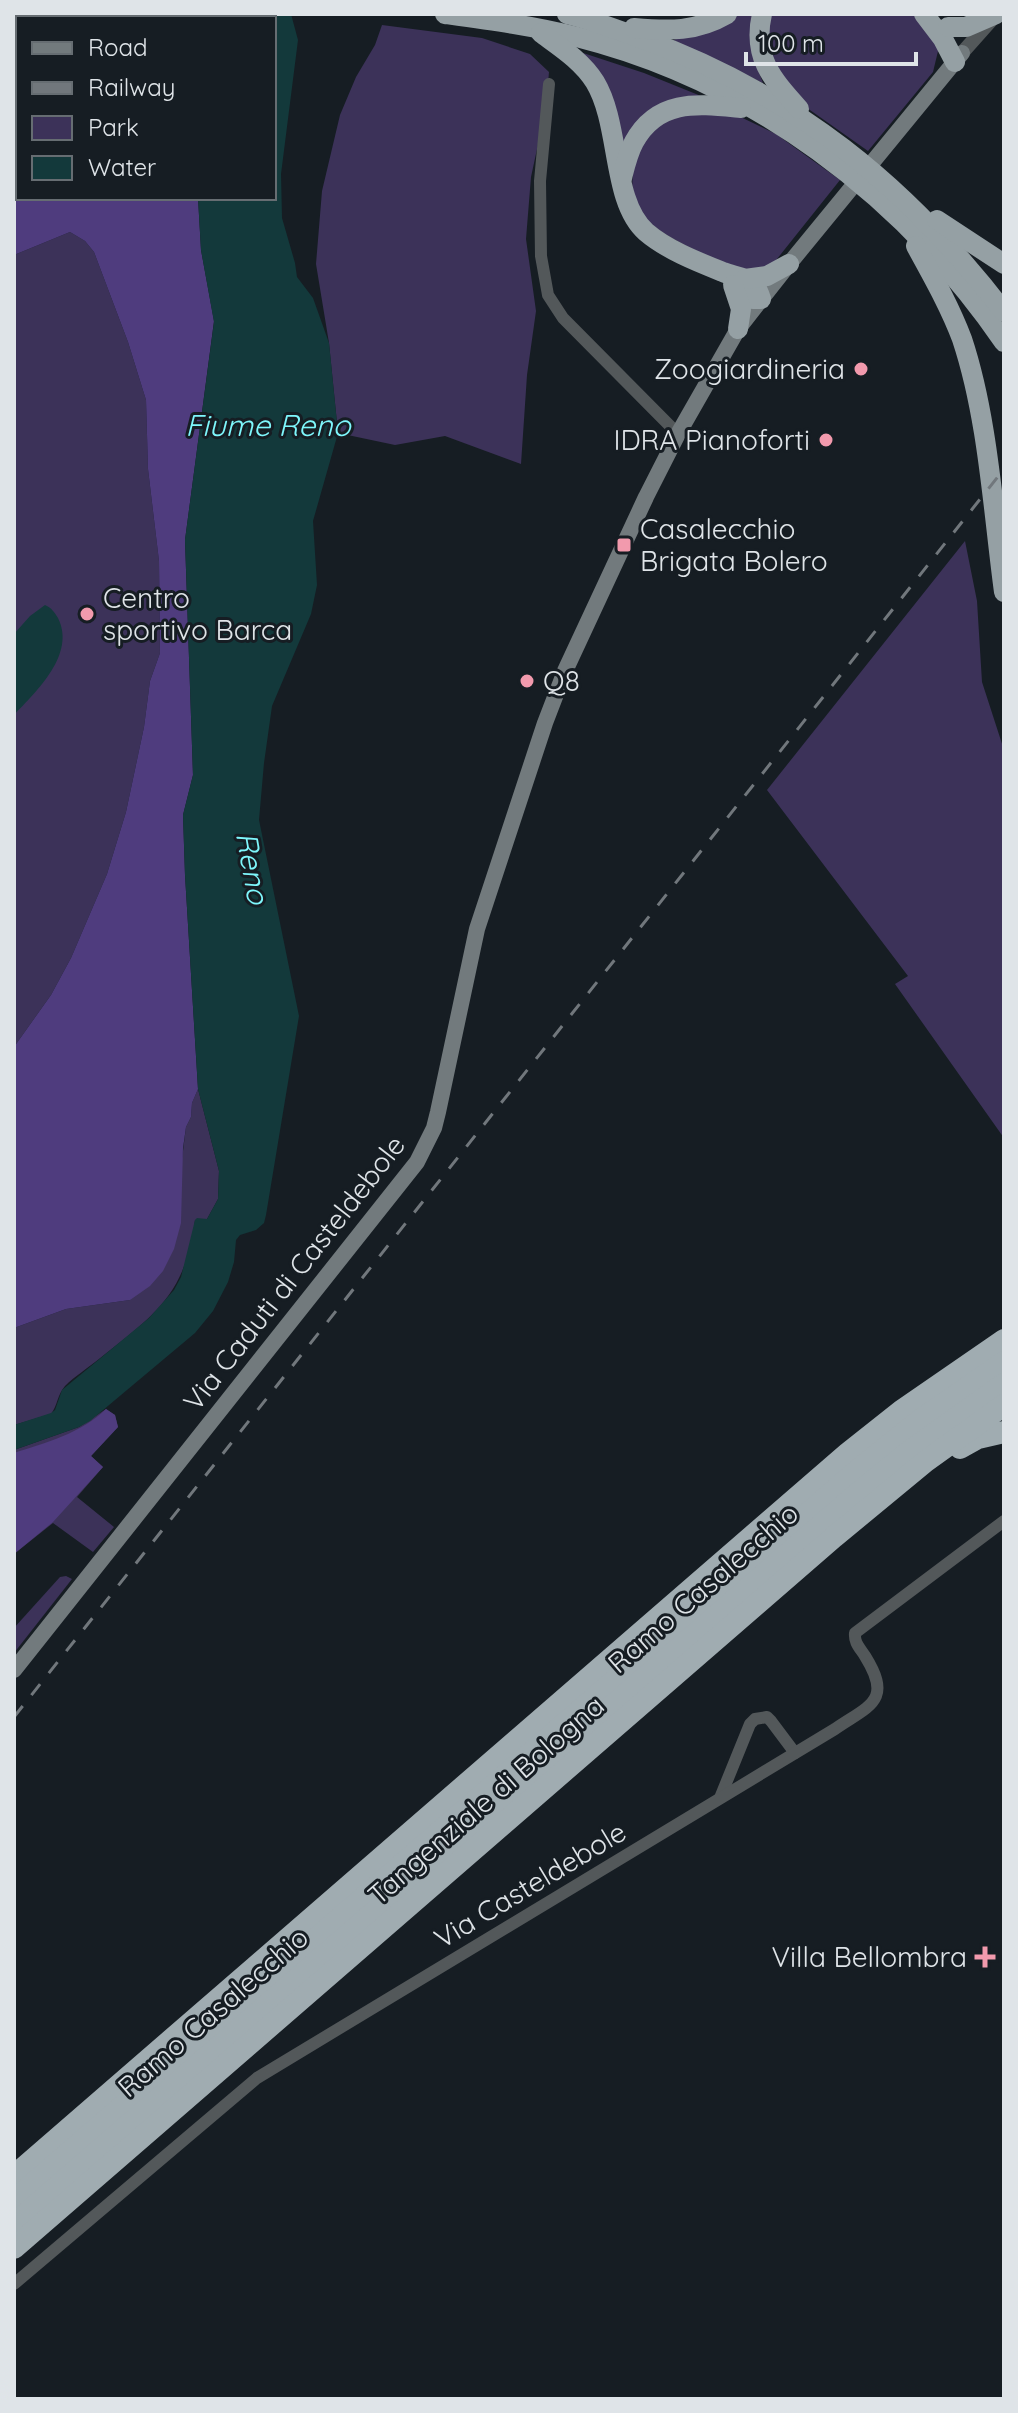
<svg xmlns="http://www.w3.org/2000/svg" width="1018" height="2413" viewBox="0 0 1018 2413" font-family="Quicksand,sans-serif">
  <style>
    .green { fill: #3c3259 }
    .forest { fill: #4f3c7e }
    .water { fill: #13393b }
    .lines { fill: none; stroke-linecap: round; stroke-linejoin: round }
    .minor { stroke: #53585a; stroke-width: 12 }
    .tertiary { stroke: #53585a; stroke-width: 14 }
    .secondary { stroke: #727a7d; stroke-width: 16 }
    .trunk { stroke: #95a0a4; stroke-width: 20 }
    .motorway { stroke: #a0acb1; stroke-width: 22 }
    .rail { stroke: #71777c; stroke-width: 3; stroke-dasharray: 14 14; stroke-linecap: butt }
    .poi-dot { fill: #f29aad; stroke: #161d23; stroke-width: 3 }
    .labels { text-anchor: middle; stroke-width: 6; stroke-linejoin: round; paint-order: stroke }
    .poi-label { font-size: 28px; fill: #dfe4e8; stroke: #161d23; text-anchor: end }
    .street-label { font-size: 28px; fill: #dfe4e8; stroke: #161d23 }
    .water-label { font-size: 30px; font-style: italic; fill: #7ef7fc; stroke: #161d23 }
  </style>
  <rect width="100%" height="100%" fill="#161d23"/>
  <!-- green -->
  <g class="green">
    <polygon points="739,14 754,14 755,62 763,83 673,40 718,27"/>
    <polygon points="768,14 915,14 939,47 933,72 868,151 800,103 764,49"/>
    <polygon points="382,25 482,38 530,54 549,72 546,107 531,177 526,239 536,311 527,375 521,464 445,436 395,445 338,433 329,343 316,264 322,191 340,115 356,77 375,45"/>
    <polygon points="574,50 644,73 701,96 622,148"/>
    <path d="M 683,110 L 726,110 L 776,134 L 840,180 L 773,264 L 751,274 C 721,262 662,239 642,215 C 633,203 631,188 633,174 C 635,137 653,126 683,110 Z"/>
    <polygon points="70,232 85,241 94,252 128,342 146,400 148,469 159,561 160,653 150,681 144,727 126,812 107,874 71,958 51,995 14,1047 14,255"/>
    <polygon points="965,541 977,601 982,682 1004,750 1004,1138 895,984 908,976 767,790"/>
    <path d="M 198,1089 L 219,1171 L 218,1199 L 207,1219 L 195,1220 C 185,1296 155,1314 99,1359 C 88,1368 75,1376 65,1386 C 57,1395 58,1405 51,1414 L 14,1425 L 14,1328 L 66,1309 L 130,1300 L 181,1167 L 186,1127 L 191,1117 L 192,1103 Z"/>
    <polygon points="106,1409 115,1415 118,1427 91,1456 103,1467 77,1497 114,1527 93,1552 53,1523 14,1554 14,1450 79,1427"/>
    <polygon points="66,1576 72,1579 14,1653 14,1628 60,1577"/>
  </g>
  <!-- forest -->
  <g class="forest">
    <polygon points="18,155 18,198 198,198 201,250 214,321 185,540 193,775 183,815 185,875 198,1089 192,1103 191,1117 186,1127 183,1148 181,1223 174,1249 163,1271 150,1286 130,1300 66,1309 14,1328 14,1047 51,995 71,958 107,874 126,812 144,727 150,681 160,653 159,561 148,469 146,400 128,342 94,252 85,241 70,232 14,255 14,161"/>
    <path d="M 106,1409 L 115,1415 L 118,1427 L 91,1456 L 103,1467 L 53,1522 L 14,1554 L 14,1453 C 45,1443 82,1433 106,1409 Z"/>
  </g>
  <!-- water -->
  <g class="water">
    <polygon points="187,14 291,14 298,40 281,174 282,218 295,263 297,277 313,298 329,343 338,433 313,521 317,585 311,614 272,706 264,763 259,820 299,1016 266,1215 264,1223 256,1230 240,1235 236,1240 234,1262 228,1282 213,1311 195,1333 90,1421 79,1427 14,1450 14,1425 51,1413 55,1410 62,1390 149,1318 174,1290 181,1277 195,1220 197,1218 207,1219 218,1199 219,1171 198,1089 185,875 183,815 193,775 185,540 214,322 201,250 198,198 274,198 274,18 187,18"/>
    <path d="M 45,605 C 52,608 54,612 58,618 C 76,654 37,691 14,715 L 14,634 L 30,616 Z"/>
  </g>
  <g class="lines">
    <!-- minor -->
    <g class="minor">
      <polyline points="549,84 540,181 541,256 548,295 563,318 678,434"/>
      <polyline points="720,1798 750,1724 755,1719 767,1717 771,1721 795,1753"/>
      <path d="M 14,2284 L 257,2078 L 835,1729 C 870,1705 893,1701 865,1656 C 860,1648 854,1643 855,1633 L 1004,1521"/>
    </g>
    <!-- tertiary -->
    <g class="tertiary">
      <polyline points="14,20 15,14"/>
      <polyline points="962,53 994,17"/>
    </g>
    <!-- secondary -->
    <polyline class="secondary" points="14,1670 417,1162 434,1128 438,1112 477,929 545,723 565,671 646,497 678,434 738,329 789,264 962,53"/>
    <!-- trunk -->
    <g class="trunk">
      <path d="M 445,14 C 489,20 534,26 577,37 C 752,81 903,195 1004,342"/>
      <path d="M 567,14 C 593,20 617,30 643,39 C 794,94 906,185 1004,312"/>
      <path d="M 762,14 C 752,57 772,79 799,109"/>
      <polyline points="924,14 943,39 955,62"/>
      <polyline points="948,27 966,27 996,14"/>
      <path d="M 634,28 C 669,31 696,32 727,14"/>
      <path d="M 541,33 C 560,47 582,61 595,82 C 621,125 611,201 646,232 C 667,250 698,262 723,272 C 732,276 744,276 752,283 C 757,287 759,293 761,299 L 753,299 L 735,289"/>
      <path d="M 622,178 C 625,166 628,153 634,142 C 658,98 699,104 741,108"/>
      <polyline points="937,220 1004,264"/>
      <path d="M 916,246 C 933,277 950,307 962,339 C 988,417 993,510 1004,592"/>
      <polyline points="745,279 767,276 789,264"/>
      <polyline points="733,285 741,309 738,329"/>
    </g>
    <!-- motorway -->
    <g class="motorway">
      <polyline points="960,1448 978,1438 1004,1432"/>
      <polyline points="14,2176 848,1453 901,1411 1004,1340"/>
      <polyline points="14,2200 859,1469 919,1421 1004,1362"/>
      <polyline points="14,2224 858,1493 906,1454 1004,1384"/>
      <polyline points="14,2248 834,1537 926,1461 1004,1405"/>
    </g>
    <!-- rail -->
    <polyline class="rail" points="14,1717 1004,469"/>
  </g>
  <!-- markers -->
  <g class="poi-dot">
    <circle cx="861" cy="369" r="8"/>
    <circle cx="826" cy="440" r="8"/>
    <rect x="616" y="537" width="16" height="16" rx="4"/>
    <circle cx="87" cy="614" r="8"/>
    <circle cx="527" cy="681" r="8"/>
    <path d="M981 1945h8v8h8v8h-8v8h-8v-8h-8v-8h8z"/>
  </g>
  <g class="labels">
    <!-- poi labels -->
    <g class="poi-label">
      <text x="845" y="379">Zoogiardineria</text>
      <text x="810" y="450">IDRA Pianoforti</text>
      <text x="640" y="539" text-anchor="start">Casalecchio<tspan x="640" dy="32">Brigata Bolero</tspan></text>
      <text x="103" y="608" text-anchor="start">Centro<tspan x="103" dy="32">sportivo Barca</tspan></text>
      <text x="543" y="691" text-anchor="start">Q8</text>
      <text x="967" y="1967">Villa Bellombra</text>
    </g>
    <!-- street labels -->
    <g class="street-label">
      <text transform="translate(294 1273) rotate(-52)" y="10">Via Caduti di Casteldebole</text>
      <text transform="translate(703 1588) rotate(-41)" y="10">Ramo Casalecchio</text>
      <text transform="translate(486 1800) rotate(-41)" y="10">Tangenziale di Bologna</text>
      <text transform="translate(530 1885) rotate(-31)" y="10">Via Casteldebole</text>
      <text transform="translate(213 2012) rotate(-41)" y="10">Ramo Casalecchio</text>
    </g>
    <!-- water labels -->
    <g class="water-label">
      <text x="268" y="436">Fiume Reno</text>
      <text transform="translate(252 868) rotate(80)" y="10">Reno</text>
    </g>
  </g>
  <!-- border -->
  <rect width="1018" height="2413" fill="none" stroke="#dfe4e8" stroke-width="32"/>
  <!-- legend -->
  <rect x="16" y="16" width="260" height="184" fill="#161d23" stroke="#666d72" stroke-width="2"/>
  <rect x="32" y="42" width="40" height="12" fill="#727a7d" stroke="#666d72" stroke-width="2"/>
  <text x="88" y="56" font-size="24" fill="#dfe4e8">Road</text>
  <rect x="32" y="82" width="40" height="12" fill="#71777c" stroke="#666d72" stroke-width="2"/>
  <text x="88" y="96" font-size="24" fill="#dfe4e8">Railway</text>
  <rect x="32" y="116" width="40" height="24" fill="#3c3259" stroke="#666d72" stroke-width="2"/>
  <text x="88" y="136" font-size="24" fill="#dfe4e8">Park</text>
  <rect x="32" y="156" width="40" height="24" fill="#13393b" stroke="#666d72" stroke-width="2"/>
  <text x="88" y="176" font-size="24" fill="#dfe4e8">Water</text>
  <!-- scale -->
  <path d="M746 52v12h170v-12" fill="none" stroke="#dfe4e8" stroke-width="4"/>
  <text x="758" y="52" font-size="24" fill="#dfe4e8" stroke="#161d23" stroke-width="6" paint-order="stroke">100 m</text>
</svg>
